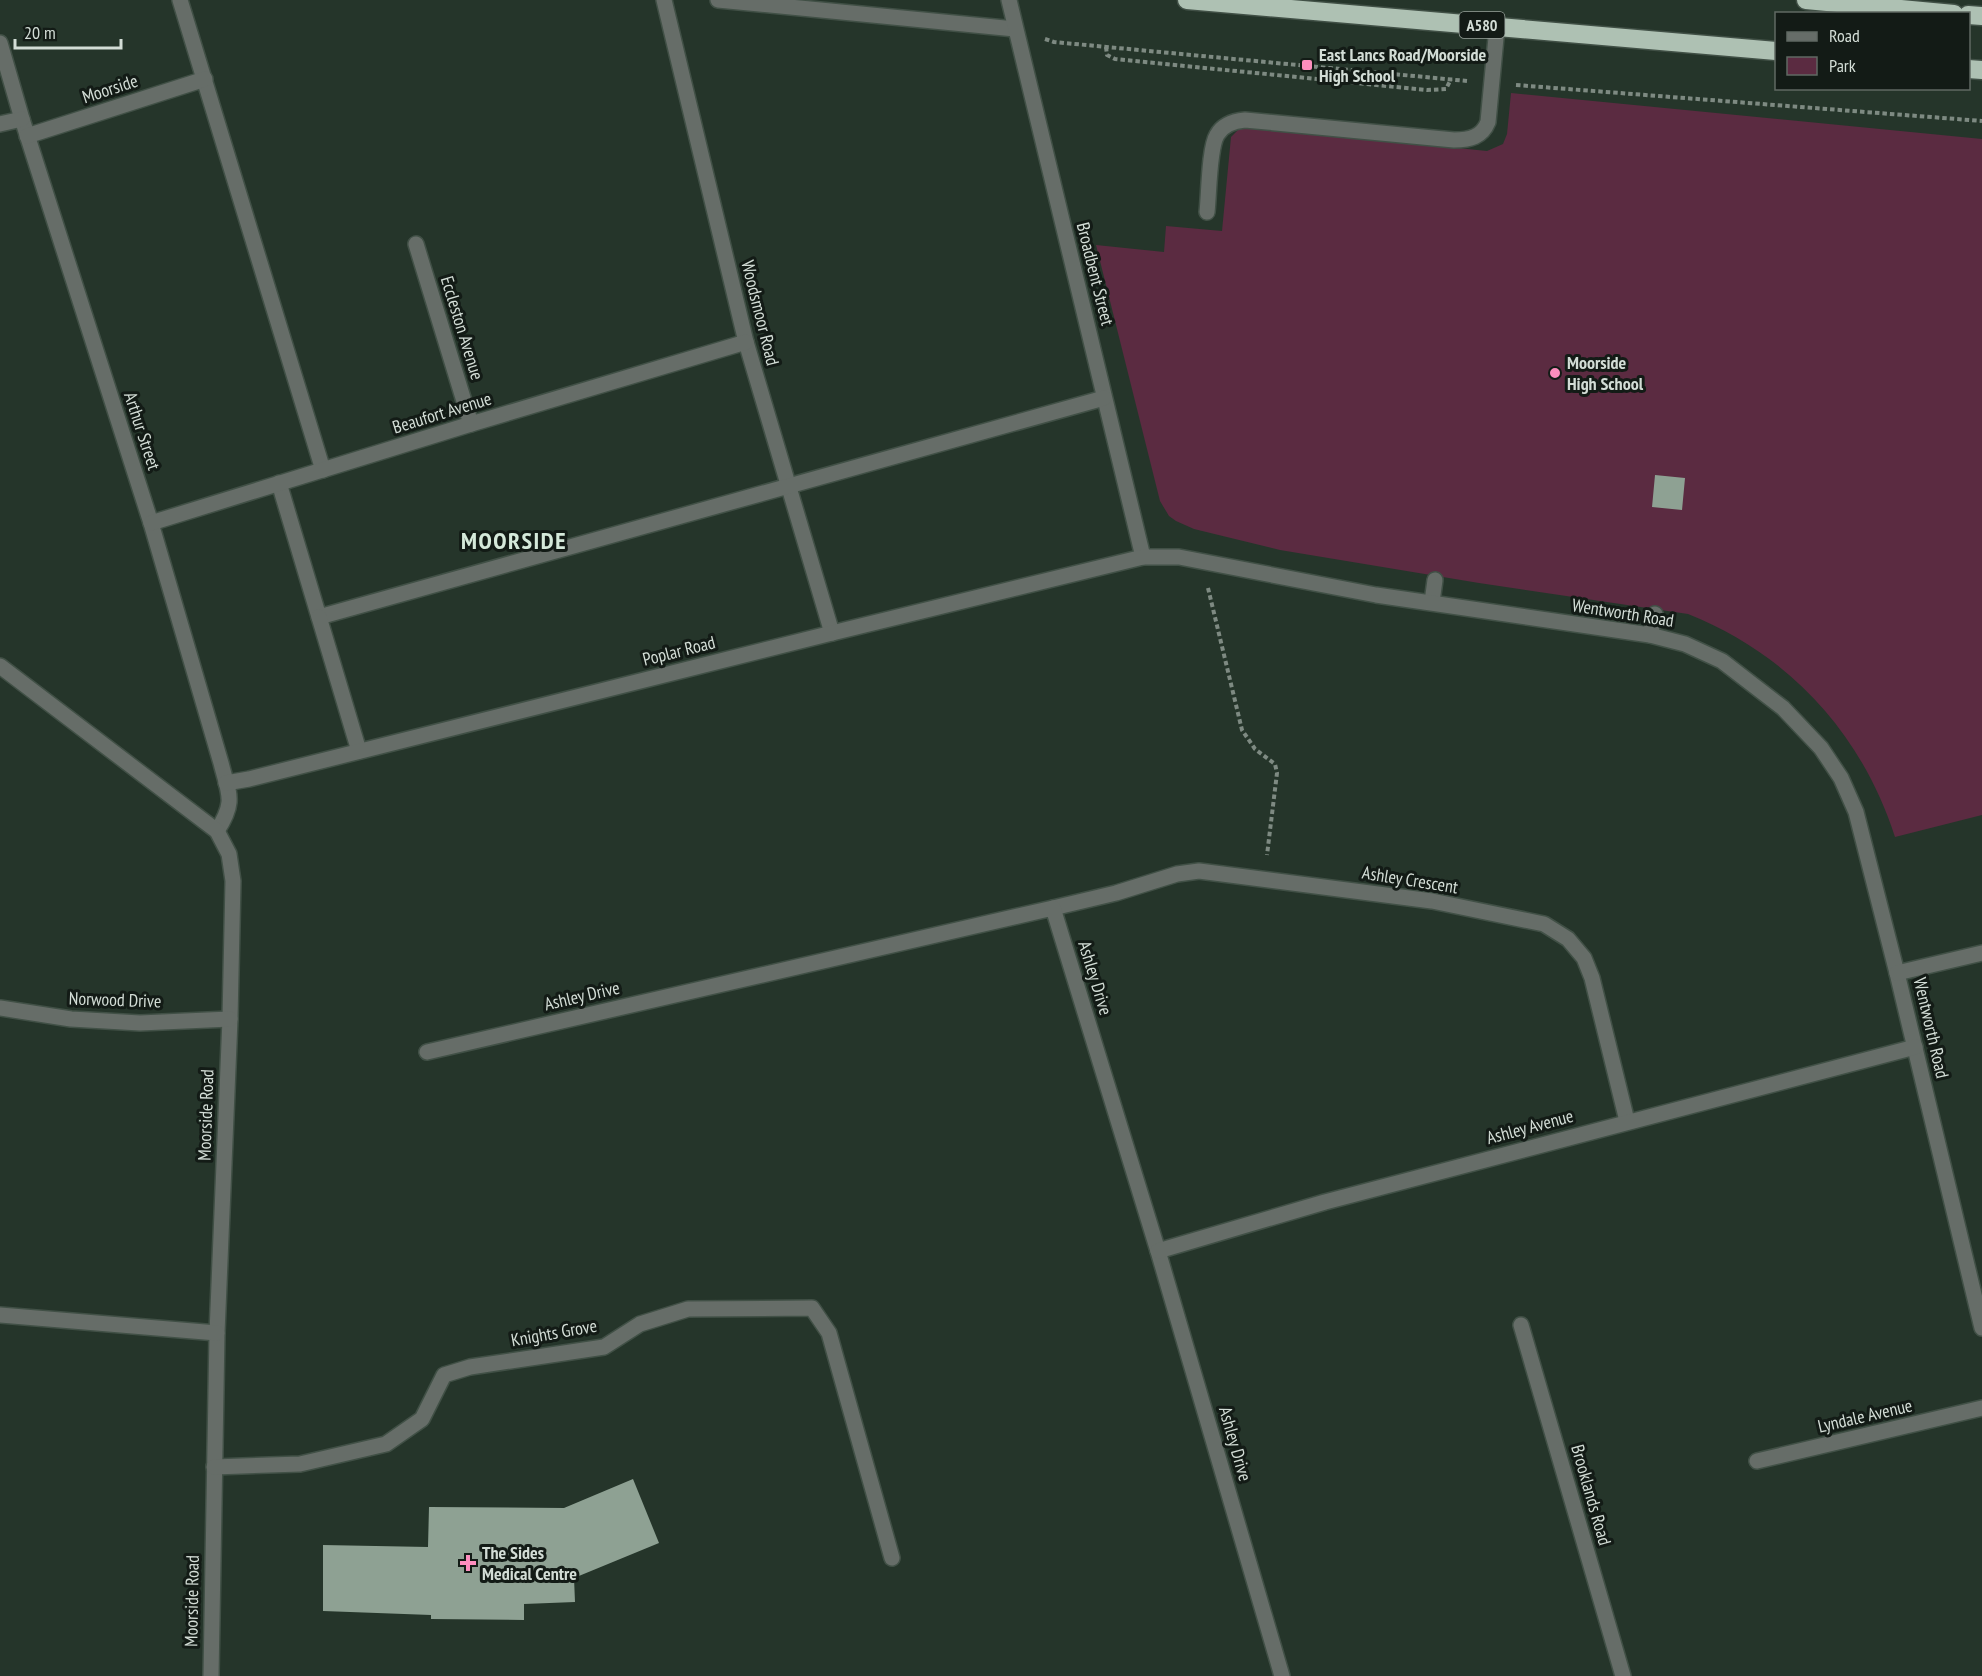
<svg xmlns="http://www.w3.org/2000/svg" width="1982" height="1676" viewBox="0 0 1982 1676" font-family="'PT Sans Narrow',sans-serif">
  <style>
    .green { fill: #5b2b41 }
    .building { fill: #8ea193 }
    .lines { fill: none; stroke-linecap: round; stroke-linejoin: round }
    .minor-casing { stroke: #415046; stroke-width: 18 }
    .highway-casing { stroke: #415046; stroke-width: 21 }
    .path { stroke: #7e8a82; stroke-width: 4; stroke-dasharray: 4.5 3; stroke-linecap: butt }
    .minor { stroke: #666d68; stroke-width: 15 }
    .highway { stroke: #aec1b3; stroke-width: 18 }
    .poi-dot { fill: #fd8ebe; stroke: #131b16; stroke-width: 2 }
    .labels { text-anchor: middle; stroke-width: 6; stroke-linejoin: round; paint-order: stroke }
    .shield { fill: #131b16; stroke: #99a39c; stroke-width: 1.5 }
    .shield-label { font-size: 16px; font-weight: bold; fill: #d3ddd6 }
    .poi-label { font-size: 18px; font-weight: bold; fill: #d3ddd6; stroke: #131b16; text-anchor: start }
    .street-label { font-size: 18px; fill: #d3ddd6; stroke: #131b16 }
    .district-label { font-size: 24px; font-weight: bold; letter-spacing: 1.5px; fill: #d5e9da; stroke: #131b16 }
  </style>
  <rect width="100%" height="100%" fill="#25352a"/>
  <!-- green -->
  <path class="green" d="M 1511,93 L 1982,139 L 1982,815 L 1895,837 C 1862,734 1789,654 1688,614 L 1479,583 L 1280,550 L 1194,529 L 1176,521 L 1169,516 L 1160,501 L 1096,245 L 1164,252 L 1166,226 L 1222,231 L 1231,137 L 1239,129 L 1250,127 L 1487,151 L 1503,144 L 1507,134 Z"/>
  <!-- building -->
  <g class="building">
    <polygon points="1655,475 1685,478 1682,510 1652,507"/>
    <polygon points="633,1479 659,1543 574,1578 575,1602 524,1604 524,1620 431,1619 431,1615 323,1611 323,1545 428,1547 429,1507 564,1508"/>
  </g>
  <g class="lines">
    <!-- minor casing -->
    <g class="minor-casing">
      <g id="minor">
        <polyline points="180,0 323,470"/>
        <polyline points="664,0 746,342 832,633"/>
        <polyline points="718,0 1015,29"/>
        <polyline points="1009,0 1143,557"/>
        <path d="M 0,43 L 22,119 L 151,523 L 221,763 C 229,795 236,801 217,831"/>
        <polyline points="0,124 22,119"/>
        <polyline points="27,136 205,79"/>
        <path d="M 1207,212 C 1209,195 1209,148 1217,135 C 1223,124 1234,121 1245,120 L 1454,140 C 1470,140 1482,137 1488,122 L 1497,27"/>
        <polyline points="416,244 471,424"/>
        <polyline points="279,483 319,617 1104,398"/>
        <polyline points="151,523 471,424 746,342"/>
        <polyline points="1432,602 1435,580"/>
        <polyline points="319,617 359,751"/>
        <polyline points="1650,635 1655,614"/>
        <polyline points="0,666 217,831 229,854 233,881 230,1019 217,1333 211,1676"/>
        <polyline points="226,783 249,779 832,633 1143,557 1179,557 1376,595 1650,635 1685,644 1722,661 1783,708 1821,748 1841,778 1856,812 1897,973 1982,1328"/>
        <polyline points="1053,908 1116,893 1177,874 1199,871 1432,901 1544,924 1568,939 1584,958 1592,978 1627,1121"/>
        <polyline points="1897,973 1982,953"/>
        <polyline points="0,1008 71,1019 140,1023 230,1019"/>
        <polyline points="427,1052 1053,908 1158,1251 1282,1676"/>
        <polyline points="1158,1251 1325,1202 1915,1047"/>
        <polyline points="0,1315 217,1333"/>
        <polyline points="1521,1325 1623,1676"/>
        <polyline points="1757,1461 1982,1408"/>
        <polyline points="214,1467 300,1464 386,1444 422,1419 444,1375 470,1367 604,1347 640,1324 688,1309 812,1308 829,1333 892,1558"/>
      </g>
    </g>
    <!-- highway casing -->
    <g class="highway-casing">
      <g id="highway">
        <polyline points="1187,0 1776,51"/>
        <polyline points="1806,0 1954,14"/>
        <polyline points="1968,15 1982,16"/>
        <polyline points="1968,69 1982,70"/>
      </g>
    </g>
    <!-- path -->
    <g class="path">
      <polyline points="1045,39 1054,42 1467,81"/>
      <polyline points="1106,47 1107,55 1115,59 1427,90 1446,89 1451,79"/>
      <polyline points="1516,85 1982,121"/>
      <polyline points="1208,588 1242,730 1255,749 1275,764 1277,773 1267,855"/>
    </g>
    <!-- minor -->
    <use href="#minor" class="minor"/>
    <!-- highway -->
    <use href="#highway" class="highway"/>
  </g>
  <!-- markers -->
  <g class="poi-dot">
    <rect x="1301" y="59" width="12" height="12" rx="3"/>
    <circle cx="1555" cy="373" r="6"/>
    <path d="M465 1554h6v6h6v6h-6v6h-6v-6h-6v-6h6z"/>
  </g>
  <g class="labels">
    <!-- shield labels -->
    <rect class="shield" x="1459.5" y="12" width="45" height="26" rx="4.5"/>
    <g class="shield-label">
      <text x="1482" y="31">A580</text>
    </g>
    <!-- poi labels -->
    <g class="poi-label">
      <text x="1319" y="61">East Lancs Road/Moorside<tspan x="1319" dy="21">High School</tspan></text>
      <text x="1567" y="369">Moorside<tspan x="1567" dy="21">High School</tspan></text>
      <text x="482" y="1559">The Sides<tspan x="482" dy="21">Medical Centre</tspan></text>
    </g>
    <!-- street labels -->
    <g class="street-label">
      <text transform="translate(110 89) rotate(-18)" y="6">Moorside</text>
      <text transform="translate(1095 274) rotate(76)" y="6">Broadbent Street</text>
      <text transform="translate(760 313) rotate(76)" y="6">Woodsmoor Road</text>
      <text transform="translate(462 328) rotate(73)" y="6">Eccleston Avenue</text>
      <text transform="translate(442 413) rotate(-17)" y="6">Beaufort Avenue</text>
      <text transform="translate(142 431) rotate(72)" y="6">Arthur Street</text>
      <text transform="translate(1623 613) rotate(9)" y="6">Wentworth Road</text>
      <text transform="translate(679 651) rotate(-14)" y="6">Poplar Road</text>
      <text transform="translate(1410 880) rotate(9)" y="6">Ashley Crescent</text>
      <text transform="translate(1095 978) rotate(73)" y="6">Ashley Drive</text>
      <text transform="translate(582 996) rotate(-13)" y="6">Ashley Drive</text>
      <text transform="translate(115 1000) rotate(2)" y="6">Norwood Drive</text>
      <text transform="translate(1931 1028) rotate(77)" y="6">Wentworth Road</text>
      <text transform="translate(206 1115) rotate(-88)" y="6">Moorside Road</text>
      <text transform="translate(1530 1127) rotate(-15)" y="6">Ashley Avenue</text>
      <text transform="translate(554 1333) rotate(-10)" y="6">Knights Grove</text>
      <text transform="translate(1865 1416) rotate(-13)" y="6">Lyndale Avenue</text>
      <text transform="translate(1235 1444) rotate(74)" y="6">Ashley Drive</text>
      <text transform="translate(1591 1495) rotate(74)" y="6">Brooklands Road</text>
      <text transform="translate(192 1601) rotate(-89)" y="6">Moorside Road</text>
    </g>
    <!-- district labels -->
    <g class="district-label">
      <text x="514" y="549">MOORSIDE</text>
    </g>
  </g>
  <!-- legend -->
  <rect x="1775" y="12" width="195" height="78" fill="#131b16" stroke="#606963" stroke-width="1.5"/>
  <rect x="1787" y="32" width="30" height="9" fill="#666d68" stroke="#606963" stroke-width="1.5"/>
  <text x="1829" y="42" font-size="18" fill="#d3ddd6">Road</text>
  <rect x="1787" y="57" width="30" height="18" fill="#5b2b41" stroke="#606963" stroke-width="1.5"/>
  <text x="1829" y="72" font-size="18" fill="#d3ddd6">Park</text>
  <!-- scale -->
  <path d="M15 39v9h106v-9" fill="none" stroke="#d3ddd6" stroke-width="3"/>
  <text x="24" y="39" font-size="18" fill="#d3ddd6" stroke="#131b16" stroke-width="4.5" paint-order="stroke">20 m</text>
</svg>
